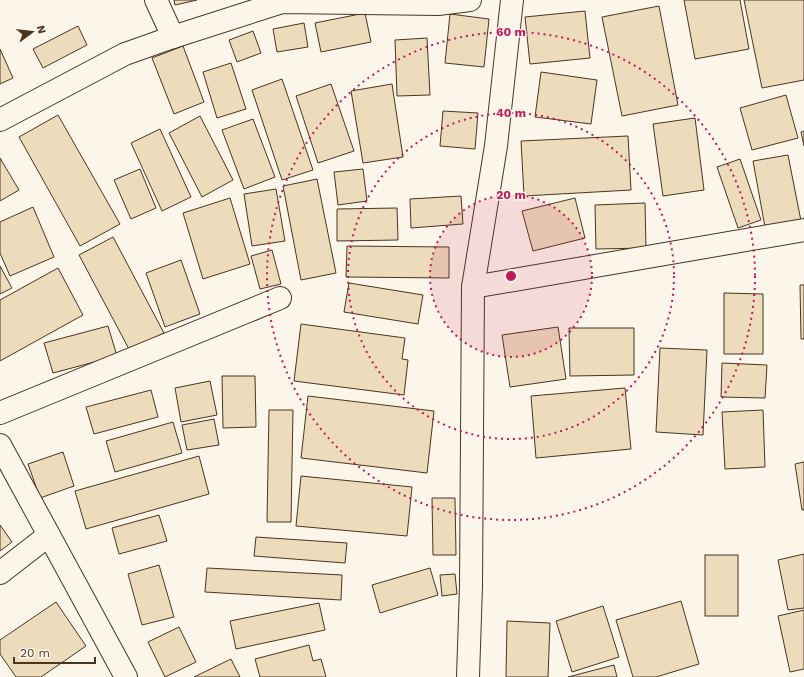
<svg xmlns="http://www.w3.org/2000/svg" width="804" height="677" viewBox="0 0 804 677" font-family="'Work Sans',sans-serif">
  <style>
    .building { fill: #ecdcbc; stroke: #4a3520 }
    .lines { fill: none; stroke-linecap: round; stroke-linejoin: round }
    .street-casing { stroke: #4a3520; stroke-width: 24 }
    .street { stroke: #fbf6e9; stroke-width: 22 }
    .ring { fill: none; stroke: #c2185b; stroke-width: 2; stroke-dasharray: 2 4 }
    .centre { fill: #c2185b; stroke: #fbf6e9; stroke-width: 2 }
    .ring-label { font-size: 12px; text-anchor: middle; font-weight: bold; fill: #c2185b; stroke: #fbf6e9; stroke-width: 3; stroke-linejoin: round; paint-order: stroke }
  </style>
  <rect width="100%" height="100%" fill="#fbf6e9"/>
  <!-- building -->
  <g class="building">
    <polygon points="174,0 197,0 175,5"/>
    <polygon points="684,0 740,0 749,49 695,59"/>
    <polygon points="744,0 804,0 804,80 762,88"/>
    <polygon points="659,6 678,105 622,116 602,17"/>
    <polygon points="585,11 590,58 530,64 525,17"/>
    <polygon points="365,13 371,42 321,52 315,23"/>
    <polygon points="450,14 489,19 484,67 445,63"/>
    <polygon points="304,23 308,47 277,52 273,29"/>
    <polygon points="78,26 87,45 43,68 33,49"/>
    <polygon points="253,31 261,53 237,62 229,40"/>
    <polygon points="427,38 430,95 397,96 395,40"/>
    <polygon points="183,46 204,102 174,114 152,58"/>
    <polygon points="0,49 13,78 0,84"/>
    <polygon points="231,63 246,109 217,118 203,72"/>
    <polygon points="541,72 597,80 591,124 535,117"/>
    <polygon points="282,79 313,170 282,180 252,90"/>
    <polygon points="331,84 354,151 318,163 296,96"/>
    <polygon points="392,84 403,157 363,163 351,91"/>
    <polygon points="786,95 798,138 752,150 740,108"/>
    <polygon points="443,111 478,113 475,149 440,146"/>
    <polygon points="58,115 120,224 80,246 19,137"/>
    <polygon points="200,116 233,180 202,197 169,133"/>
    <polygon points="695,118 704,190 663,196 653,124"/>
    <polygon points="253,119 275,177 244,189 222,130"/>
    <polygon points="160,129 191,197 162,211 131,143"/>
    <polygon points="804,131 804,146 801,132"/>
    <polygon points="628,136 631,190 524,196 521,141"/>
    <polygon points="788,155 801,221 765,227 753,161"/>
    <polygon points="0,158 19,190 0,201"/>
    <polygon points="740,159 761,220 738,228 717,167"/>
    <polygon points="140,169 156,208 131,219 114,180"/>
    <polygon points="363,169 367,201 338,205 334,172"/>
    <polygon points="317,179 336,273 301,280 283,186"/>
    <polygon points="276,189 285,241 252,246 244,194"/>
    <polygon points="461,196 463,224 411,228 410,199"/>
    <polygon points="230,198 250,264 203,279 183,213"/>
    <polygon points="575,198 585,238 533,251 522,211"/>
    <polygon points="645,203 646,248 596,249 595,205"/>
    <polygon points="33,207 54,257 10,276 0,253 0,222"/>
    <polygon points="397,208 398,240 337,241 337,209"/>
    <polygon points="113,237 164,333 130,351 79,255"/>
    <polygon points="347,246 449,247 449,278 346,277"/>
    <polygon points="272,250 281,284 260,289 251,256"/>
    <polygon points="181,260 200,314 165,327 146,273"/>
    <polygon points="0,266 12,288 0,294"/>
    <polygon points="58,268 83,315 0,361 0,300"/>
    <polygon points="349,283 423,295 418,324 344,312"/>
    <polygon points="800,285 804,285 804,339 801,339"/>
    <polygon points="724,293 763,294 763,354 724,354"/>
    <polygon points="301,324 405,338 402,359 408,360 404,395 294,381"/>
    <polygon points="108,326 117,356 53,373 44,343"/>
    <polygon points="558,327 566,379 510,387 502,335"/>
    <polygon points="569,328 634,328 634,375 570,376"/>
    <polygon points="660,348 707,350 703,435 656,432"/>
    <polygon points="722,363 767,365 765,398 721,397"/>
    <polygon points="222,376 255,376 256,427 223,428"/>
    <polygon points="210,381 217,415 181,422 175,388"/>
    <polygon points="625,388 631,449 536,458 531,396"/>
    <polygon points="151,390 158,417 94,434 86,407"/>
    <polygon points="308,396 434,411 427,473 301,458"/>
    <polygon points="269,410 293,410 291,522 267,522"/>
    <polygon points="763,410 765,467 725,469 722,412"/>
    <polygon points="214,419 219,445 187,450 182,425"/>
    <polygon points="173,422 182,453 115,472 106,441"/>
    <polygon points="63,452 74,486 40,498 28,464"/>
    <polygon points="199,456 209,494 86,529 75,491"/>
    <polygon points="804,462 804,510 802,510 795,464"/>
    <polygon points="301,476 412,487 407,536 296,526"/>
    <polygon points="432,498 455,498 456,555 433,555"/>
    <polygon points="159,515 167,541 119,554 112,528"/>
    <polygon points="0,525 12,542 0,551"/>
    <polygon points="256,537 347,543 345,563 254,556"/>
    <polygon points="804,554 804,608 788,610 778,560"/>
    <rect x="705" y="555" width="33" height="61"/>
    <polygon points="159,565 174,617 142,625 128,574"/>
    <polygon points="207,568 342,575 341,600 205,592"/>
    <polygon points="430,568 438,595 380,613 372,585"/>
    <polygon points="455,574 457,594 442,596 440,575"/>
    <polygon points="681,601 699,664 656,677 633,677 616,620"/>
    <polygon points="56,602 86,646 41,677 16,677 0,654 0,640"/>
    <polygon points="319,603 325,630 236,649 230,621"/>
    <polygon points="603,606 619,657 572,672 556,621"/>
    <polygon points="804,610 804,669 790,672 778,616"/>
    <polygon points="507,621 550,623 548,677 506,677"/>
    <polygon points="179,627 196,662 165,677 148,642"/>
    <polygon points="309,645 313,661 321,659 326,677 260,677 255,659"/>
    <polygon points="231,659 240,677 194,677"/>
    <polygon points="614,665 617,677 568,677"/>
  </g>
  <g class="lines">
    <!-- street casing -->
    <g class="street-casing">
      <g id="street">
        <polyline points="156,0 173,37"/>
        <polyline points="0,120 125,54 173,37 282,2 438,4 470,0"/>
        <polyline points="473,287 804,230"/>
        <polyline points="0,413 280,298"/>
        <polyline points="0,445 126,677"/>
        <polyline points="0,573 49,535"/>
        <polyline points="468,677 471,586 473,287 496,146 512,0"/>
      </g>
    </g>
    <!-- street -->
    <use href="#street" class="street"/>
  </g>
  <!-- distance rings -->
  <circle cx="511" cy="276" r="81" fill="#c2185b" fill-opacity=".12"/>
  <g class="ring">
    <circle cx="511" cy="276" r="81"/>
    <circle cx="511" cy="276" r="163"/>
    <circle cx="511" cy="276" r="244"/>
  </g>
  <circle cx="511" cy="276" r="6" class="centre"/>
  <g class="ring-label">
    <text x="511" y="36">60 m</text>
    <text x="511" y="117">40 m</text>
    <text x="511" y="199">20 m</text>
  </g>
  <!-- north arrow -->
  <g transform="translate(32 32) rotate(75)" stroke="#fbf6e9" stroke-width="3" paint-order="stroke">
  <path d="M0-3L7 15L0 10L-7 15Z" fill="#4a3520"/>
  <text y="-6" font-size="11" font-weight="bold" text-anchor="middle" fill="#4a3520">N</text>
  </g>
  <!-- scale -->
  <path d="M14 657v6h81v-6" fill="none" stroke="#4a3520" stroke-width="2"/>
  <text x="20" y="657" font-size="12" fill="#4a3520" stroke="#fbf6e9" stroke-width="3" paint-order="stroke">20 m</text>
</svg>
